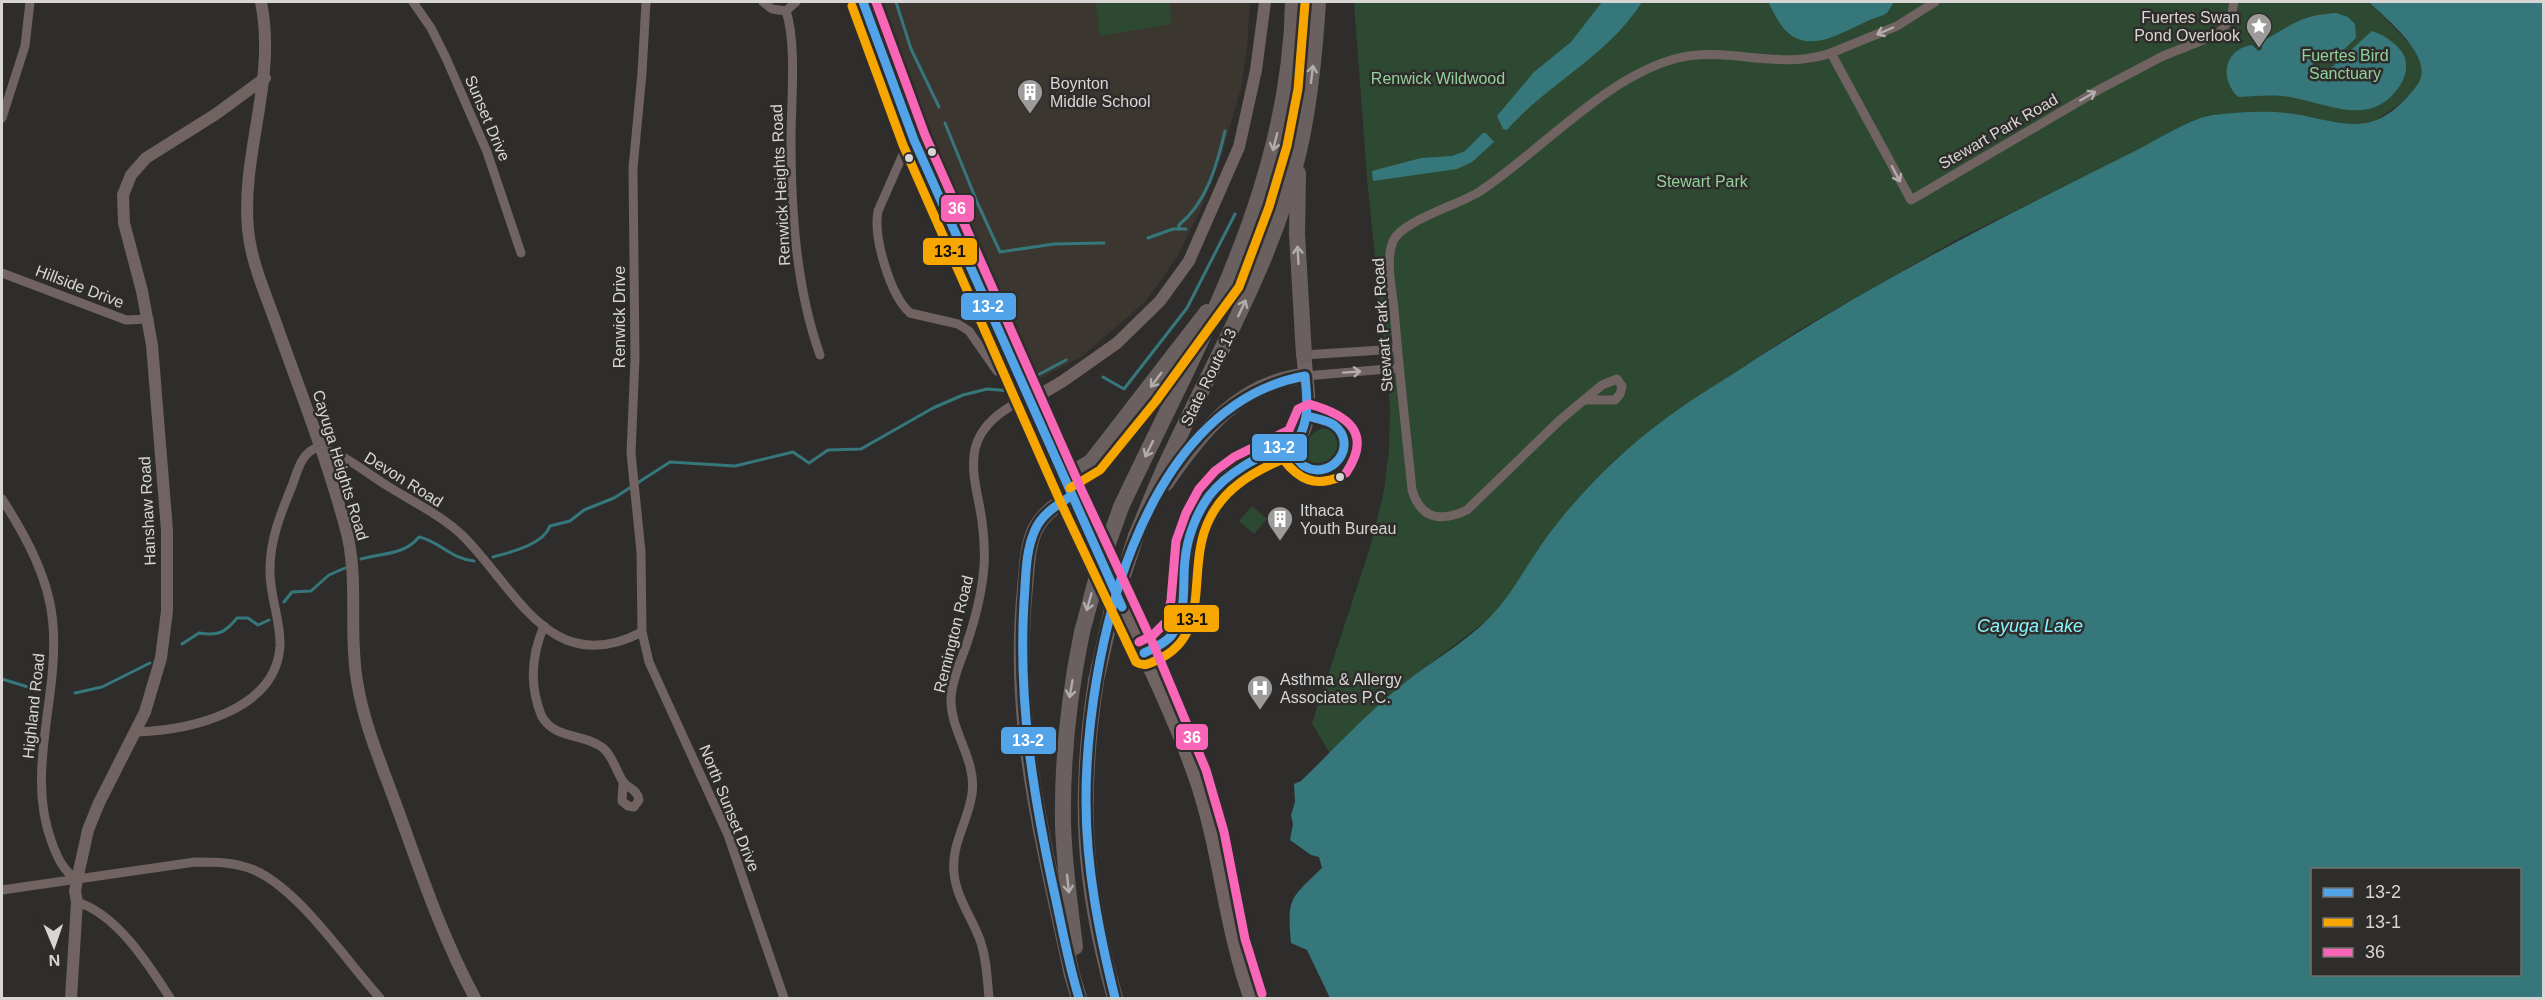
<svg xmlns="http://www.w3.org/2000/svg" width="2545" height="1000" viewBox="0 0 2545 1000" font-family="Helvetica,sans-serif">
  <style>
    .built { fill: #3b3630 }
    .green { fill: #2d4931 }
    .water { fill: #36777b; fill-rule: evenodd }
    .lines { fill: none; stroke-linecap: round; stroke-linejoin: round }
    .stream { stroke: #36777b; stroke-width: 3 }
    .minor { stroke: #706361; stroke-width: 9 }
    .tertiary { stroke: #706361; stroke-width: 12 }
    .primary { stroke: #706361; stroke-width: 15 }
    .motorway { stroke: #6a605f; stroke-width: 16 }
    .motorway-bridge { stroke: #6a605f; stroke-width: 16 }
    .bus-1-casing { stroke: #2f2d2b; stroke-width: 14 }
    .bus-2-casing { stroke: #2f2d2b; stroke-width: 14 }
    .bus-3-casing { stroke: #2f2d2b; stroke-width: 14 }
    .bus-1 { stroke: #53a3e8; stroke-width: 9 }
    .bus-2 { stroke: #f7a600; stroke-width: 9 }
    .bus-3 { stroke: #fa66b7; stroke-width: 9 }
    .oneway { stroke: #b3aeac }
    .oneway2 { stroke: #b1adac }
    .bus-dot { fill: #d7d6d5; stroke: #2f2d2b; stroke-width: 2 }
    .labels { text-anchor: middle; stroke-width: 5; stroke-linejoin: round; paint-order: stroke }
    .poi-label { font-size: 16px; fill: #d7d6d5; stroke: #2f2d2b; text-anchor: start }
    .park-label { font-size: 16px; fill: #91d19a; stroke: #2f2d2b }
    .street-label { font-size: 16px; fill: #d7d6d5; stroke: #2f2d2b }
    .water-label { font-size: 18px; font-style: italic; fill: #8af6fd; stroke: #2f2d2b }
    .line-badge { stroke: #2f2d2b; stroke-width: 2 }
    .badge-label { font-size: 16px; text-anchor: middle; font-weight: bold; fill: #fff }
    .pale-badge-label { font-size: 16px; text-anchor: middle; font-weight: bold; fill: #111 }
  </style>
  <rect width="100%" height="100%" fill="#2e2d2c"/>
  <!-- built -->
  <polygon class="built" points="872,2 1250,2 1247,47 1241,88 1223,151 1199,213 1177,257 1145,302 1081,357 1039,379 1029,371 1026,350 999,294 927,122 919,127 913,117"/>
  <!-- green -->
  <g class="green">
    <polygon points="1095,2 1169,2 1172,24 1100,36"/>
    <polygon points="1354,2 2369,2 2414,48 2423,64 2422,75 2418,85 2401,103 2376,120 2361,125 2342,125 2293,114 2208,115 1958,239 1799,330 1665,419 1616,459 1593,483 1542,543 1511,594 1486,621 1401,686 1330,754 1312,723 1370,548 1384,491 1389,450 1390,407 1367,177"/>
    <path d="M 1323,428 C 1351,431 1343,471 1312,466 L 1304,455 C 1304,443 1311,432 1323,428 Z"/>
    <polygon points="1252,506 1267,519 1254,534 1239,521"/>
  </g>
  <!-- water -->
  <g class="water">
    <path d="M 1602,2 L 1642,2 C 1607,57 1549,82 1507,130 L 1503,129 L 1497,116 L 1534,72 L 1571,42 Z"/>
    <path d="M 1768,2 L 1894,2 L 1887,13 L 1881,16 C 1852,24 1813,59 1785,30 C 1778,22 1773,11 1768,2 Z"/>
    <path d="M 2369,2 L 2543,2 L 2543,998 L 1330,998 L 1307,950 L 1291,943 C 1287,897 1290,899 1322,868 L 1319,857 L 1311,855 L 1290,840 L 1293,824 L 1291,815 L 1295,802 L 1294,784 L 1301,781 C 1334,749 1366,714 1402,685 C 1430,662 1465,643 1490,617 C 1511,595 1524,570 1541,545 C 1575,497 1618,454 1665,419 C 1689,401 1714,386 1739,370 C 1867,285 2002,217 2139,149 C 2158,139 2194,117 2213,115 C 2239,112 2268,110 2294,114 C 2343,122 2370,139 2409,95 C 2414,89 2419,84 2421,77 C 2428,52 2385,18 2369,2 ZM 2312,870 L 2520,870 L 2520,974 L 2312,974 Z"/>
    <path d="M 2336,13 L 2348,17 L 2355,24 L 2356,38 L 2333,60 L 2314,62 L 2308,74 L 2310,78 L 2323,75 L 2372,31 C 2382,34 2396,43 2402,52 C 2408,61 2407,73 2402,82 C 2374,130 2330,104 2290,97 C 2273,94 2256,96 2239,97 C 2234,94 2233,91 2230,86 C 2221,67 2231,48 2252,45 L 2258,51 L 2262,49 L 2261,42 C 2291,26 2300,15 2336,13 Z"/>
    <polygon points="1483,133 1486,133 1494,142 1472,162 1457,169 1373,181 1372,171 1421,158 1452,156 1465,151"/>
  </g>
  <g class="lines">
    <!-- stream -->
    <g class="stream">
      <polyline points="896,2 911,49 939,107"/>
      <polyline points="945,123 977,202 1000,252 1054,244 1104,243"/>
      <path d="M 1179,229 L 1179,225 C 1207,202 1217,165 1225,131"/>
      <polyline points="1148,238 1173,229 1186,229"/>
      <polyline points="1036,376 1066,360"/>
      <polyline points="1103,377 1124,389 1187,308 1235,214"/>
      <path d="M 493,557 C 511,552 543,545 550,526 L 570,521 L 584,510 L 614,498 L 670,462 L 735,466 L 793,452 L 809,463 L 828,450 L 861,449 L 933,408 L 963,395 L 987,389 L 1011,391"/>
      <path d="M 361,559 C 382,553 405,555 419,537 C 439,541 451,559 474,561"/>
      <polyline points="284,602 292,592 311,591 329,575 345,568"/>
      <path d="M 182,644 L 199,633 C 218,636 225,633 237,618 L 248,618 L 258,625 L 269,620"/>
      <polyline points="2,679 41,691"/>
      <polyline points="75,693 102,687 150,663"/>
    </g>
    <!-- minor -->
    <g class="minor">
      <polyline points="413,2 431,28 446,58 487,152 521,253"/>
      <polyline points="646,2 642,73 633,168 635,359 631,453 641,552 642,632 649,662 728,835 784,998"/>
      <polyline points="763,2 772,9 786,11 796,2"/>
      <polyline points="1935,2 1897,26 1831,53 1911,200 2100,89 2163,56 2218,34 2231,18 2234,2"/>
      <path d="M 786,11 C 797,44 791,103 791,139 C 791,210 796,288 820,355"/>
      <polyline points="2,118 25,46 30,2"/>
      <path d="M 914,140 L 904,152 L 878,211 C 873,237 890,295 910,313 L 958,324 L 969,331 L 997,371 L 1010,374 L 1017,371"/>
      <polyline points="2,273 126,320 149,319"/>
      <polyline points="1304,355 1397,349"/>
      <polyline points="1305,376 1399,368"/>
      <path d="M 1584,400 L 1602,385 L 1617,379 L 1622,386 L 1620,394 L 1615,400 L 1584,400 L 1560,420 L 1467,510 C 1442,522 1421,520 1412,490 C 1406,430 1399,370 1394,309 C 1392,288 1385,261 1393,241 C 1402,221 1458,205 1479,192 C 1540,152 1606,76 1678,58 C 1729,46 1779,71 1831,53"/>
      <path d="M 2,499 C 26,536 50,580 53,625 C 59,698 25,772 52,843 C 58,859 63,870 77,880"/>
      <path d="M 544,626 C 531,656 529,686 542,717 C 556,740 584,733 603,748 C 612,755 616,770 622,780 C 627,789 637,788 639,800 L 634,807 L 628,806 L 622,801 L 623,783"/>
      <path d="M 137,732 C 190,730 276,711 280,646 C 281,620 269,595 270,569 C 270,539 281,513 292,486 C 298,470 301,452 319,447 C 343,453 365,472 386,485 C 411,501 441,515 462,535 C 516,588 550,680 642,632"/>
      <path d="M 2,890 L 195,862 C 216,862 235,862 254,870 C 300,890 346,961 380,998"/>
      <path d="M 77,902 C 117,914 149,965 170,998"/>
      <path d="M 989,998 C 987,979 987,959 980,940 C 972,918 956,897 954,873 C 951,844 968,822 972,794 C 977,759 950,732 951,698 C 952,680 960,663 966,646 C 975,620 982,594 984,566 C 985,551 984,536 982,521 C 979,498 970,473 975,449 C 981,423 1005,408 1028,397"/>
    </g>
    <!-- tertiary -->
    <g class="tertiary">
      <path d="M 261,2 C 277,81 241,152 248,229 C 251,263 267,297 278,329 C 301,394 327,459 345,526 C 360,577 348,630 357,681 C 364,726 383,768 398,810 C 421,874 443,939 475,998"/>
      <polyline points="863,2 914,140 1064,478"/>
      <polyline points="1028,397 1041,394 1063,381 1117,343 1160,301 1189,261 1239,147 1256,70 1265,2"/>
      <polyline points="71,998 77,902 75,891 77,880 88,830 99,803 145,712 161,658 167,611 167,530 152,345 142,291 124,223 123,195 131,175 146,158 216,114 265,78"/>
    </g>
    <!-- primary -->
    <g class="primary">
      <path d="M 1064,478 C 1104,580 1160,675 1196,778 C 1221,850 1225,927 1251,998"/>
      <path d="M 1144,653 C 1193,636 1180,600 1185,558 C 1188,537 1197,512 1210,495 C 1233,465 1265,455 1298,439 C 1315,418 1305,381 1304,355"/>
    </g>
    <!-- motorway -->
    <g class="motorway">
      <polyline points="1298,173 1297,234 1304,355"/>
      <polyline points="1064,478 1091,462 1207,312"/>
      <path d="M 1166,483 C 1201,432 1240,382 1305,376"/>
      <path d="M 1071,496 C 1058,504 1045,512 1037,526 C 1027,543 1027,568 1025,588 C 1011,725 1044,843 1072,975 L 1079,998"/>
      <path d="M 1121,507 C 1198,343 1290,188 1293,2"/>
      <path d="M 1136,536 C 1147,510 1157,483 1170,456 C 1216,356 1274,259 1299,151 C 1310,102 1315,52 1318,2"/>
      <path d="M 1096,681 C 1078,797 1083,885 1115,998"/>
      <path d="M 1075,947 C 1070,906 1064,864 1063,823 C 1062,758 1069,695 1082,632"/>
    </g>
    <!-- motorway-bridge -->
    <g class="motorway-bridge">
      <polyline points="1082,632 1099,569 1121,507"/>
      <polyline points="1096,681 1112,609 1136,536"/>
    </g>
    <!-- bus-1 casing -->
    <g class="bus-1-casing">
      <g id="bus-1">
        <polyline points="863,2 914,140 1122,607"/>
        <path d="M 1287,444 C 1292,451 1297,461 1304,466 C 1331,482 1360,445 1334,425 C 1327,420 1316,419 1308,416"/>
        <path d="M 1071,496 C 1057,505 1042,514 1035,530 C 1025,552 1026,578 1024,602 C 1018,700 1033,795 1054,891 C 1062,927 1068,963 1079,998"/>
        <path d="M 1115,998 C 1099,933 1086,868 1086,801 C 1086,658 1138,406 1305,376 C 1307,398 1310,419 1298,439 C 1266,454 1232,467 1209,496 C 1196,514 1187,538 1185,560 C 1182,584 1188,615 1171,636 C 1164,644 1154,648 1144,653"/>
      </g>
    </g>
    <!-- bus-2 casing -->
    <g class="bus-2-casing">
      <g id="bus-2">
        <path d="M 852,6 L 903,145 L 1060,501 L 1136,662 C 1144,667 1149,664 1157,660 C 1215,634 1184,568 1210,518 C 1225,488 1253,472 1283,459 C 1299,480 1315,487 1340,477"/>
        <polyline points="1070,488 1100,470 1156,401 1239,287 1269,207 1287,146 1298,89 1305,3"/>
      </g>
    </g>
    <!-- bus-3 casing -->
    <g class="bus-3-casing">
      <g id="bus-3">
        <polyline points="876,2 925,135 1082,491 1155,648 1206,770 1224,832 1245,939 1262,994"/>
        <path d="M 1139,642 L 1153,635 L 1167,621 L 1171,600 L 1176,541 L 1186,513 L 1199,489 L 1215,471 L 1234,457 L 1289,430 L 1298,409 L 1309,404 C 1348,415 1373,433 1346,473"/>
      </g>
    </g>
    <!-- bus-1 -->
    <use href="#bus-1" class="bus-1"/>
    <!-- bus-2 -->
    <use href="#bus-2" class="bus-2"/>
    <!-- bus-3 -->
    <use href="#bus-3" class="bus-3"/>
  </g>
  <!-- one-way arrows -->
  <defs><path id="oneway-shaft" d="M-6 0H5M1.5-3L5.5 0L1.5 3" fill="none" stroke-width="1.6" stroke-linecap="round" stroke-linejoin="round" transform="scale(1.5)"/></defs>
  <g class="oneway">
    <use href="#oneway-shaft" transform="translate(1885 31) rotate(157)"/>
    <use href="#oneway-shaft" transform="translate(2088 96) rotate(-30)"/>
    <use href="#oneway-shaft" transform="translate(1896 174) rotate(62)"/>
    <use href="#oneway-shaft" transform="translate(1352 372) rotate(-4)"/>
  </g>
  <g class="oneway2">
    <use href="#oneway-shaft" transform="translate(1312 74) rotate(-83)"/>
    <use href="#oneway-shaft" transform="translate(1275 142) rotate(104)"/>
    <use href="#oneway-shaft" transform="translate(1298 255) rotate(-93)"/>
    <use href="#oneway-shaft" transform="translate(1242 308) rotate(-65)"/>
    <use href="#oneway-shaft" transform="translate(1156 380) rotate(127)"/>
    <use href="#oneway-shaft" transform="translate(1149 449) rotate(116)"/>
    <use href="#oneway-shaft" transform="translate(1089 602) rotate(106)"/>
    <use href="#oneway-shaft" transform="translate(1071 689) rotate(100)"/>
    <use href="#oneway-shaft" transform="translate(1068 884) rotate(84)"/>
  </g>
  <!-- icons -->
  <defs>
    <g id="sight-pin" transform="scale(1.35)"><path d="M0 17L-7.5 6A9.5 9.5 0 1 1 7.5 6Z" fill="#9c9b9a" stroke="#2f2d2b"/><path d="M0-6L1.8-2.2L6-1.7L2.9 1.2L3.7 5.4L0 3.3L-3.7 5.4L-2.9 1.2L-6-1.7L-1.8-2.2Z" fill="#fff"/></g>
    <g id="building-pin" transform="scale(1.35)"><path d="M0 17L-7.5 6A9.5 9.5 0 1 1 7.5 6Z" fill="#9c9b9a" stroke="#2f2d2b"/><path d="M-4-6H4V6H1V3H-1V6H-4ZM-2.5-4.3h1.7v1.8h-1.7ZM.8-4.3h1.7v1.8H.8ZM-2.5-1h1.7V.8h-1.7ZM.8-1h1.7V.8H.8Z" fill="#fff"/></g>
    <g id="hospital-pin" transform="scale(1.35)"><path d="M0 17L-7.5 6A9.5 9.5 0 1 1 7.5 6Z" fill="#9c9b9a" stroke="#2f2d2b"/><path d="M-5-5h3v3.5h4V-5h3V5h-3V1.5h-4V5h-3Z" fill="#fff"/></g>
  </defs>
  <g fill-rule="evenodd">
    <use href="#sight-pin" x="2259" y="26"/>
    <use href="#building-pin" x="1030" y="92"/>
    <use href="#building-pin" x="1280" y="519"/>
    <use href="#hospital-pin" x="1260" y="688"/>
  </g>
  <!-- markers -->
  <g class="bus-dot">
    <circle cx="932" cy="152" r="5"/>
    <circle cx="909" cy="158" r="5"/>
    <circle cx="1340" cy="477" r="5"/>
  </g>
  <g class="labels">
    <!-- poi labels -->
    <g class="poi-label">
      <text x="2240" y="23" text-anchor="end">Fuertes Swan<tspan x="2240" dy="18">Pond Overlook</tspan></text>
      <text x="1050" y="89">Boynton<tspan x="1050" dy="18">Middle School</tspan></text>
      <text x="1300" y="516">Ithaca<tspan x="1300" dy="18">Youth Bureau</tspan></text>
      <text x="1280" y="685">Asthma &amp; Allergy<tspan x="1280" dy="18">Associates P.C.</tspan></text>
    </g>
    <!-- park labels -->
    <g class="park-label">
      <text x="2345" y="61">Fuertes Bird<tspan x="2345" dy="18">Sanctuary</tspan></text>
      <text x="1438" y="84">Renwick Wildwood</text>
      <text x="1702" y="187">Stewart Park</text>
    </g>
    <!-- street labels -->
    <g class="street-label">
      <text transform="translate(488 118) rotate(67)" y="6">Sunset Drive</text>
      <text transform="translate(1998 131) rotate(-30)" y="6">Stewart Park Road</text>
      <text transform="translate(780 185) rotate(-93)" y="6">Renwick Heights Road</text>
      <text transform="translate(80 286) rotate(21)" y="6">Hillside Drive</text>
      <text transform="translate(619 317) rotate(-90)" y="6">Renwick Drive</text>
      <text transform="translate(1382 325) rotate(-94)" y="6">Stewart Park Road</text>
      <text transform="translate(1208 377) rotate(-64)" y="6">State Route 13</text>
      <text transform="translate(341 465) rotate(73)" y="6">Cayuga Heights Road</text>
      <text transform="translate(404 479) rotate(32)" y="6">Devon Road</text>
      <text transform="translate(147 511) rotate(-93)" y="6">Hanshaw Road</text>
      <text transform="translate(953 634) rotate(-76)" y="6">Remington Road</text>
      <text transform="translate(33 706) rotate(-84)" y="6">Highland Road</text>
      <text transform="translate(730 808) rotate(68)" y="6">North Sunset Drive</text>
    </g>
    <!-- water labels -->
    <g class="water-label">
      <text x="2030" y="632">Cayuga Lake</text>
    </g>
  </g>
  <g class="line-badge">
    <rect x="940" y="194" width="35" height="29" rx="6" fill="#fa66b7"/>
    <rect x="922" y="237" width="56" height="29" rx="6" fill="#f7a600"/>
    <rect x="960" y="292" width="57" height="29" rx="6" fill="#53a3e8"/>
    <rect x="1251" y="433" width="57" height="29" rx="6" fill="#53a3e8"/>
    <rect x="1163" y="604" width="57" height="29" rx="6" fill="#f7a600"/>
    <rect x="1175" y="723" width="34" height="28" rx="6" fill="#fa66b7"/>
    <rect x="1000" y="726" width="57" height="29" rx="6" fill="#53a3e8"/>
  </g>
  <g class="badge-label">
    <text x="957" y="214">36</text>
    <text x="988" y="312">13-2</text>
    <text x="1279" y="453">13-2</text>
    <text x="1192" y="743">36</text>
    <text x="1028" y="746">13-2</text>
  </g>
  <g class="pale-badge-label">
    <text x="950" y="257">13-1</text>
    <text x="1192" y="625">13-1</text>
  </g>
  <!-- border -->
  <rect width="2545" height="1000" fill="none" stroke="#d7d6d5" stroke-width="6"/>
  <!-- legend -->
  <rect x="2311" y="868" width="210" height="108" fill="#2f2d2b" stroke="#72716f" stroke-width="1.5"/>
  <rect x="2323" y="888" width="30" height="9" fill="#53a3e8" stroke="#72716f" stroke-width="1.5"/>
  <text x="2365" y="898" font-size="18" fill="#d7d6d5">13-2</text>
  <rect x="2323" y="918" width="30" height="9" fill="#f7a600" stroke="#72716f" stroke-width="1.5"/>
  <text x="2365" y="928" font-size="18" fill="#d7d6d5">13-1</text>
  <rect x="2323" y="948" width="30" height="9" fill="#fa66b7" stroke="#72716f" stroke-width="1.5"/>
  <text x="2365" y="958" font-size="18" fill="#d7d6d5">36</text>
  <!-- north arrow -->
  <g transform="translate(54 946) rotate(178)" stroke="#2f2d2b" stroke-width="4.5" paint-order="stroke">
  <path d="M0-4.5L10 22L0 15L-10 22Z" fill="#d7d6d5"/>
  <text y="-9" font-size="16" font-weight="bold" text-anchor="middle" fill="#d7d6d5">N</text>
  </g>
</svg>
